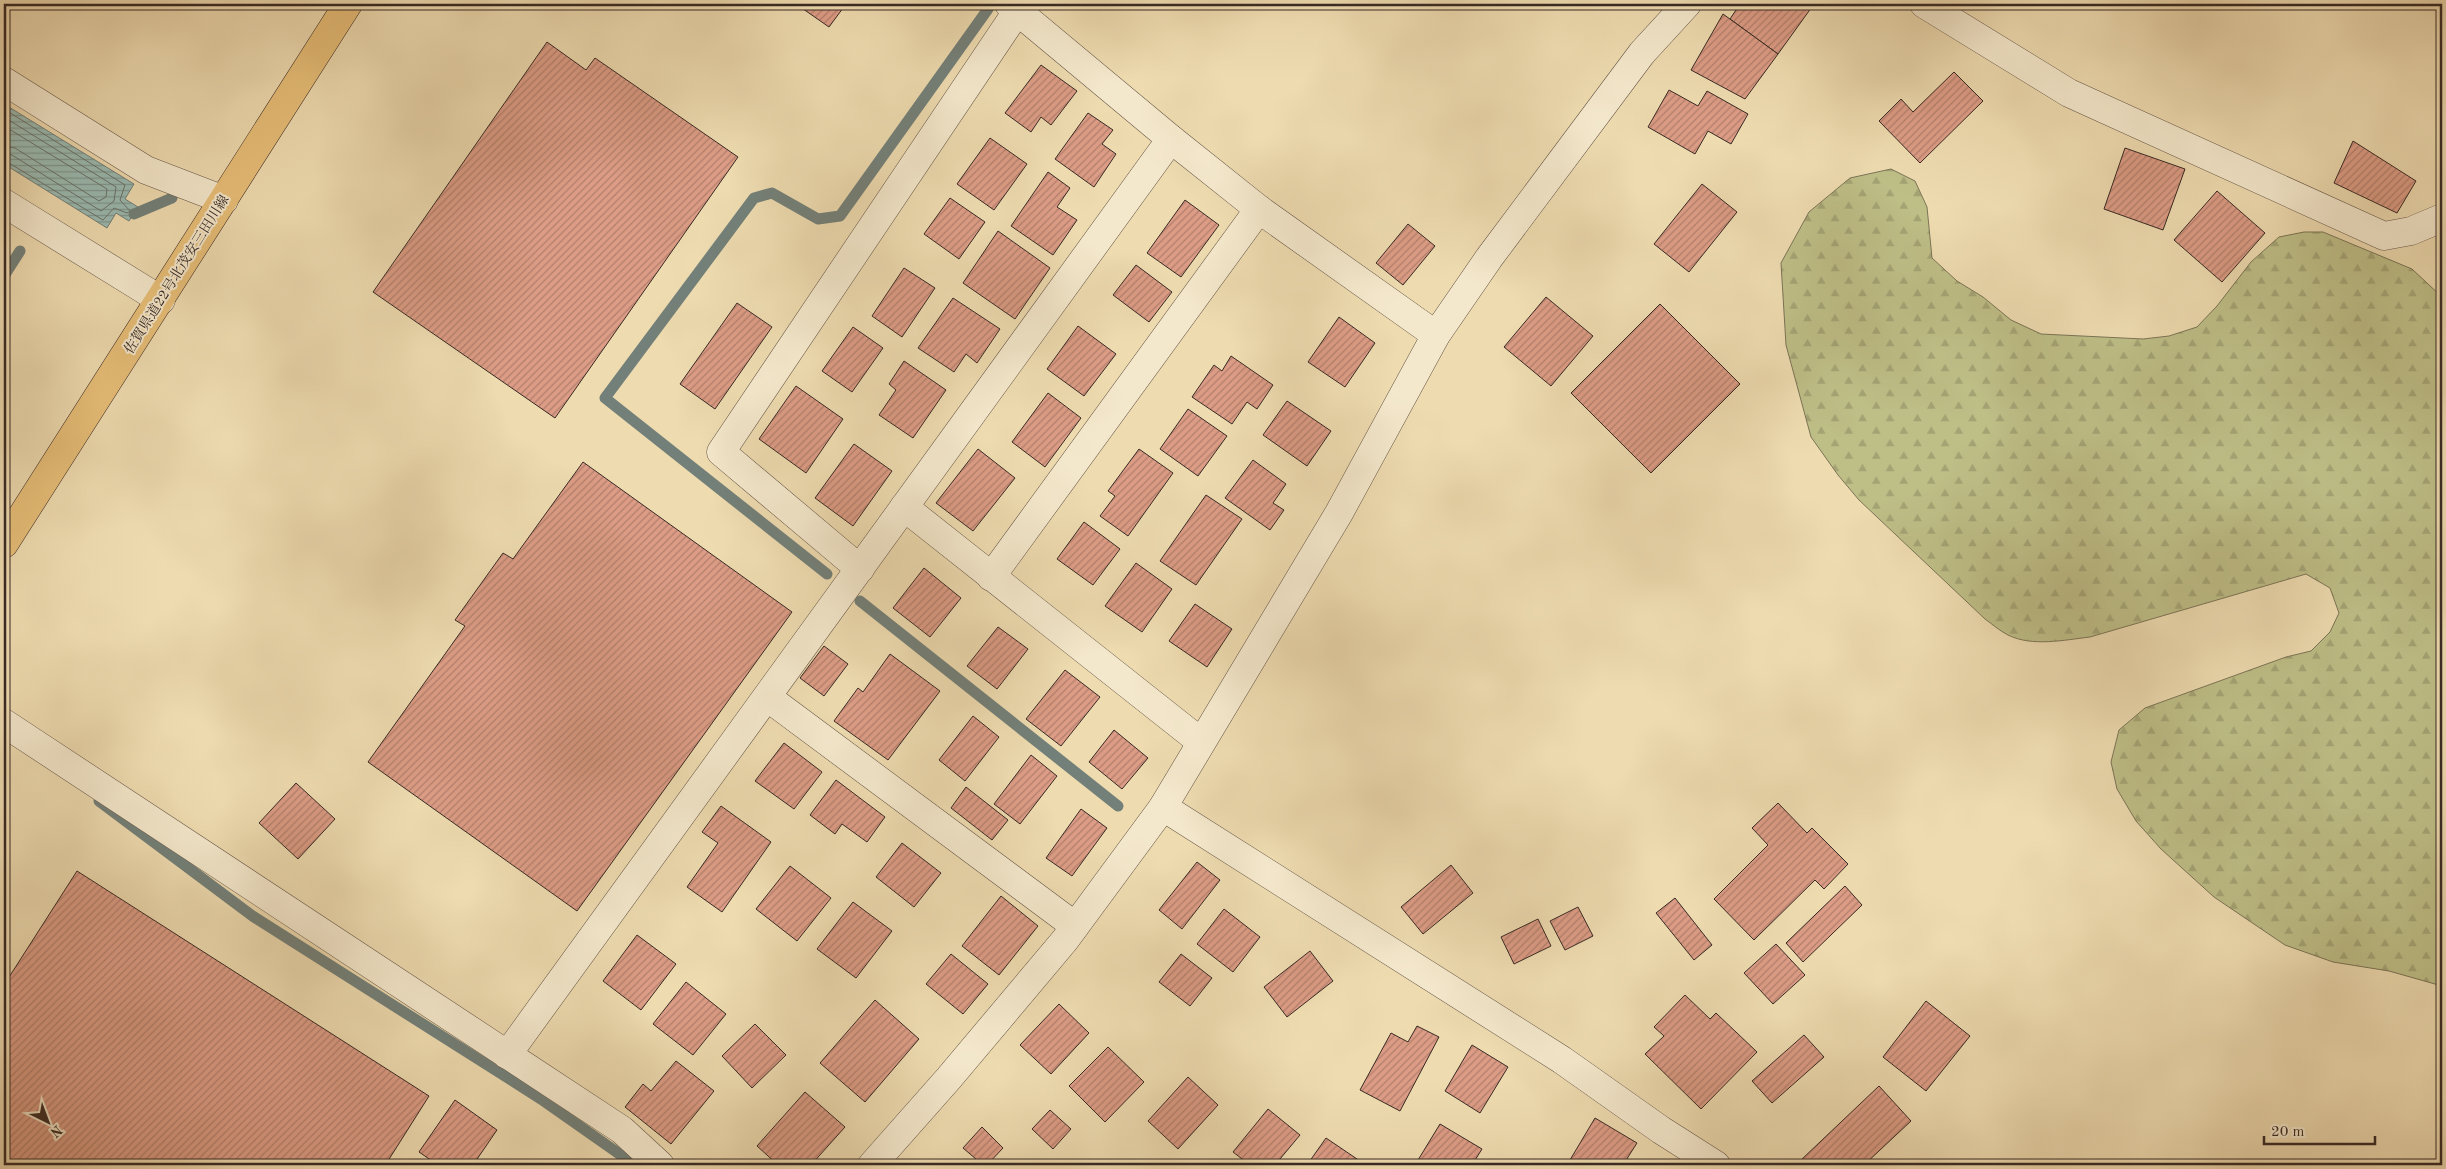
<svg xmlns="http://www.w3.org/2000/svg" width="2446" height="1169" viewBox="0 0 2446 1169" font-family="'Old Standard TT','Noto Serif JP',serif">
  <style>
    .forest { fill: url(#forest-firs); stroke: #7b7456 }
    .water { fill: url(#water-rules); stroke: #738079 }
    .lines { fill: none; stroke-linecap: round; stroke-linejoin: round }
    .shore { stroke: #69726a; stroke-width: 1 }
    .stream { stroke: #738079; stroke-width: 11 }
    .building { fill: url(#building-hatch); stroke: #382a24 }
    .minor-casing { stroke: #665647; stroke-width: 29 }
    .primary-casing { stroke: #382a24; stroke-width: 29 }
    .minor { stroke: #f4e8cc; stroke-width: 28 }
    .primary { stroke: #e7be78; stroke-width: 28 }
    .labels { text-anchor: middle; stroke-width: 4; stroke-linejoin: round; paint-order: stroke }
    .street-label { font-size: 14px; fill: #382a24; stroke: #f4e8cc }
  </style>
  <defs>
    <pattern id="forest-firs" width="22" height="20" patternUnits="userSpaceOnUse" patternTransform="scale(1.25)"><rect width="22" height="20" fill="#bebe87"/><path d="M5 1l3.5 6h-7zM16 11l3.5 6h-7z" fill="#a4a374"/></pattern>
    <pattern id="water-rules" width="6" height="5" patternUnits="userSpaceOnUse" patternTransform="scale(1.25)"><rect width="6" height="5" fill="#9abab1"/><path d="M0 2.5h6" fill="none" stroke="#7f9790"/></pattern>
    <pattern id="building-hatch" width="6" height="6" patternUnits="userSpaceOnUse" patternTransform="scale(1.25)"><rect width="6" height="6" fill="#dc9c85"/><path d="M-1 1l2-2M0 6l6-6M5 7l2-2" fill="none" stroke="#b37f6d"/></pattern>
  </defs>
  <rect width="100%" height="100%" fill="#eedbb0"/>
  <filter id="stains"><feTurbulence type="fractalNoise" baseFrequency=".004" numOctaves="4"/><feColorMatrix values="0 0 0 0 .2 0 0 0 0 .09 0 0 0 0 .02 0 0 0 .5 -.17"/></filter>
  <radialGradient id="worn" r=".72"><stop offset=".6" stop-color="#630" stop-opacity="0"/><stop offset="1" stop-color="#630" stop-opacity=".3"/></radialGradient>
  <!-- forest -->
  <path class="forest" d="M 1891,169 L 1915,181 L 1927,207 L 1932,258 L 1957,281 L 1983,297 L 2011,320 L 2041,334 L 2143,339 L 2169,336 L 2197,327 L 2217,306 L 2251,262 L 2279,237 L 2304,232 L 2323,232 L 2412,269 L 2442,297 L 2442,986 L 2389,971 L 2333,962 L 2285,945 L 2214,897 L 2161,849 L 2136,821 L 2117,789 L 2111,762 L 2119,730 L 2145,708 L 2286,657 L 2311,651 L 2330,632 L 2339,613 L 2330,588 L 2306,574 L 2090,637 C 2064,640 2032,647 2008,635 C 2000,631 1992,624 1985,619 L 1859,500 L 1838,475 L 1811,437 L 1786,345 L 1781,263 L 1809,212 L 1850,178 Z"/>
  <!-- water -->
  <polygon class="water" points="4,104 134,184 125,199 138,207 129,221 116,213 107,228 4,164"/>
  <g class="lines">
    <!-- shore -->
    <g class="shore">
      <polyline points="4,109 125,185 120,200 130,211 127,213 114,208 103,220 4,160"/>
      <polyline points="4,117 116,187 114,201 101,211 12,155 4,154"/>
      <polyline points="4,126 107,189 106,197 99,201 15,148 4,146"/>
    </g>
    <!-- stream -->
    <g class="stream">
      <polyline points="134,214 172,198"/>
      <polyline points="4,276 20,251"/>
      <polyline points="827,574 605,398 754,198 772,193 818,219 840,216 988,9"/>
      <polyline points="860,601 1118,806"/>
      <polyline points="99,801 254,917 541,1099 635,1165"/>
    </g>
  </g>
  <!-- building -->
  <g class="building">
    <polygon points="796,4 846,4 829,27"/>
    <polygon points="1740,4 1814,4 1778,54 1730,19"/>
    <polygon points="1723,14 1778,54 1745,99 1691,70"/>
    <polygon points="547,42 586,70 595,58 738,157 555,418 373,292"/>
    <polygon points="1041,65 1077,91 1051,125 1041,117 1031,132 1005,113"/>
    <polygon points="1954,72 1983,101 1920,163 1879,121 1901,99 1913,112"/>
    <polygon points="1669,90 1698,106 1707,91 1748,114 1731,144 1708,131 1695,154 1648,127"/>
    <polygon points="1088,113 1113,130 1102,144 1116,154 1094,187 1055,159"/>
    <polygon points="990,138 1027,164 994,210 957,184"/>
    <polygon points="2353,141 2416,181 2397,213 2334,183"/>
    <polygon points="2125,148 2185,169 2163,230 2104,209"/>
    <polygon points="1048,172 1070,188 1057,207 1077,220 1053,255 1011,226"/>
    <polygon points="1702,184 1737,212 1689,272 1654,244"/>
    <polygon points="2217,191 2265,233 2222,282 2174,240"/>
    <polygon points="950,198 985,222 959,259 924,234"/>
    <polygon points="1185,200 1219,225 1181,277 1147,253"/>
    <polygon points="1408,224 1435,246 1403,285 1376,263"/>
    <polygon points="998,231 1050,268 1015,319 963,283"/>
    <polygon points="1136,265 1172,292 1149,322 1113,295"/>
    <polygon points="904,268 935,288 902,337 872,316"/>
    <polygon points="1546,297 1593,336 1551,386 1504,347"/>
    <polygon points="953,298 1000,329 977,363 966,354 954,372 918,348"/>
    <polygon points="737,303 772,327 715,409 680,384"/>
    <polygon points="1660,304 1740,384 1651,473 1571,393"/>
    <polygon points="1339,317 1375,343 1345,387 1308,362"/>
    <polygon points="1078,326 1116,354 1084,396 1047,369"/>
    <polygon points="853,327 883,348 852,392 822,371"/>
    <polygon points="1231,356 1273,385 1257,409 1247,402 1232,424 1192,397 1214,365 1222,371"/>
    <polygon points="904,361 946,390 913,438 879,415 896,390 889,384"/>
    <polygon points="796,386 843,419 806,473 759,439"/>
    <polygon points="1048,393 1081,418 1045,467 1012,442"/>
    <polygon points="1287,401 1331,431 1307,466 1263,435"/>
    <polygon points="1188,409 1227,436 1198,476 1160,449"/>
    <polygon points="854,444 892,471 853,526 815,498"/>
    <polygon points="978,449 1015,478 973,531 936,503"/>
    <polygon points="1139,449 1173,473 1128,536 1100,516 1115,496 1108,491"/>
    <polygon points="1253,460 1286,484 1273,503 1284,510 1270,530 1225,498"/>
    <polygon points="583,462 792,612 577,911 368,762 465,626 455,620 503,553 513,559"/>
    <polygon points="1206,495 1242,519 1196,585 1160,561"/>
    <polygon points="1084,522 1120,549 1093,585 1057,559"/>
    <polygon points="1136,563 1172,589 1142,632 1105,606"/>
    <polygon points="924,568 961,598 930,637 893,608"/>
    <polygon points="1195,604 1232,629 1207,667 1169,641"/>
    <polygon points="998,627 1028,649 997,689 967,666"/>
    <polygon points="824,646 848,664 824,696 800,678"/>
    <polygon points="890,654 940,691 888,760 834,721 858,688 863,692"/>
    <polygon points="1065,670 1100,697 1061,746 1026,719"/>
    <polygon points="973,716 999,737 965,781 939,760"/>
    <polygon points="1114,730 1148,758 1122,789 1089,762"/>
    <polygon points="784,743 822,772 794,809 755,781"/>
    <polygon points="1031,755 1057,776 1020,824 994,804"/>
    <polygon points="836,780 885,817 867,842 842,824 835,834 810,815"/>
    <polygon points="296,783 335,819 298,859 259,823"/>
    <polygon points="966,787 1008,820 992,840 951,808"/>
    <polygon points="1778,803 1807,833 1812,828 1848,864 1824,889 1815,880 1754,940 1714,899 1768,845 1752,828"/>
    <polygon points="721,806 771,842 722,912 687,887 718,843 702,832"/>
    <polygon points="1081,809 1107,828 1072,876 1046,858"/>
    <polygon points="902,843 941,873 914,907 876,877"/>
    <polygon points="1197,862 1220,880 1182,929 1159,910"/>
    <polygon points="1451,865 1473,893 1423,934 1401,907"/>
    <polygon points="790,866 831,898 797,941 756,909"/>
    <polygon points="77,871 429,1096 386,1164 388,1165 4,1165 4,985"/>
    <polygon points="1845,886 1862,905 1803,962 1786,943"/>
    <polygon points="1001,896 1038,926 999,975 962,946"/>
    <polygon points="1675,898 1712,945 1694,960 1656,913"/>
    <polygon points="853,902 892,931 856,978 817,949"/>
    <polygon points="1578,907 1593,936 1565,950 1550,921"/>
    <polygon points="1224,909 1260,937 1233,972 1197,944"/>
    <polygon points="1538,919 1551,946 1514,964 1501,937"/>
    <polygon points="637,935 676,964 641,1010 603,981"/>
    <polygon points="1776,944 1805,975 1773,1004 1744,973"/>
    <polygon points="1310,951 1333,981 1287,1017 1264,987"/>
    <polygon points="951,954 988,984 963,1014 926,984"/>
    <polygon points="1181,954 1212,978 1190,1006 1159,982"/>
    <polygon points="686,982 726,1014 693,1055 653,1024"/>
    <polygon points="1685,995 1710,1019 1716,1013 1757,1052 1701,1109 1645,1054 1664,1036 1654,1027"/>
    <polygon points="875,1000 919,1039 865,1102 820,1063"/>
    <polygon points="1926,1001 1970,1036 1926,1091 1883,1057"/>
    <polygon points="1059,1004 1089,1033 1051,1074 1020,1045"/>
    <polygon points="755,1024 786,1055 752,1088 722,1056"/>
    <polygon points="1417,1026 1439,1037 1400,1111 1360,1090 1391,1033 1408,1042"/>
    <polygon points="1804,1035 1824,1057 1772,1103 1752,1081"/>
    <polygon points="1472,1045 1508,1067 1480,1113 1445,1091"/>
    <polygon points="1108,1047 1144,1082 1105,1122 1069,1086"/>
    <polygon points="676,1061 714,1091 671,1144 625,1107 643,1084 651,1091"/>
    <polygon points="1188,1077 1218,1105 1178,1149 1148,1121"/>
    <polygon points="1879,1086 1911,1121 1864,1165 1806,1165 1801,1160"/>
    <polygon points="805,1092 845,1127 811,1165 778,1165 757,1146"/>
    <polygon points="455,1100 497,1130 473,1165 438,1165 419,1152"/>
    <polygon points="1268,1109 1300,1135 1275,1165 1250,1165 1233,1152"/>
    <polygon points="1050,1110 1071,1129 1053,1149 1032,1129"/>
    <polygon points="1595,1118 1637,1143 1623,1165 1567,1165"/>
    <polygon points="1440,1124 1482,1149 1472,1165 1415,1165"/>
    <polygon points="982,1127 1003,1148 987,1165 983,1165 963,1148"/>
    <polygon points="1326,1138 1360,1161 1358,1165 1307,1165"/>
  </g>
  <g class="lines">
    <!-- minor casing -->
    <g class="minor-casing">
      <g id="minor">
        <polyline points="1009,4 1171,139 1260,210 1436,335"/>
        <polyline points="1924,4 2069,93 2384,236 2411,231 2442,218"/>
        <polyline points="4,81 146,170 224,200"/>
        <polyline points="4,203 161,300"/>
        <polyline points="904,507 1201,742"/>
        <polyline points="860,569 721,452 1018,10"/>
        <polyline points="991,577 1259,209"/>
        <polyline points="767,697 1075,926"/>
        <polyline points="4,723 622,1130 660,1165"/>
        <polyline points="1163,807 1562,1060 1661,1130 1716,1165"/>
        <polyline points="507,1055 1171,139"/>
        <polyline points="872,1165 949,1078 1065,940 1163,807 1339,513 1436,335 1489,258 1642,53 1687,4"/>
      </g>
    </g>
    <!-- primary casing -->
    <g class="primary-casing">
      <polyline id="primary" points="4,544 348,4"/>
    </g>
    <!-- minor -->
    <use href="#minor" class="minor"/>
    <!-- primary -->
    <use href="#primary" class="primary"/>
  </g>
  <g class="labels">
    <!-- street labels -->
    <g class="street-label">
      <text transform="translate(176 274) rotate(-58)" y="5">佐賀県道22号北茂安三田川線</text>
    </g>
  </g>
  <!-- margin -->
  <rect width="2446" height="1169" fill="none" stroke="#eedbb0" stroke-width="20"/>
  <rect x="5" y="5" width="2436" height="1159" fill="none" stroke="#382a24" stroke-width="2.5"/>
  <rect x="10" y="10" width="2426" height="1149" fill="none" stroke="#382a24"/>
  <!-- north arrow -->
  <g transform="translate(48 1122) rotate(138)" stroke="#f4e8cc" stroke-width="4" paint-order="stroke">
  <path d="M0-4L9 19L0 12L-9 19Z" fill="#382a24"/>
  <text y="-8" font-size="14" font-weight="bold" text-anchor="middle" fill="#382a24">N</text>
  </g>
  <!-- scale -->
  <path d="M2264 1136v8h111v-8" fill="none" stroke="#382a24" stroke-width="2.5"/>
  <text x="2271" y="1136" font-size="15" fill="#382a24" stroke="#f4e8cc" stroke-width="4" paint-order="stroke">20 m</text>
  <rect width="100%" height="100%" filter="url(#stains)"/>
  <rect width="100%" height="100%" fill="url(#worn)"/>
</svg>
